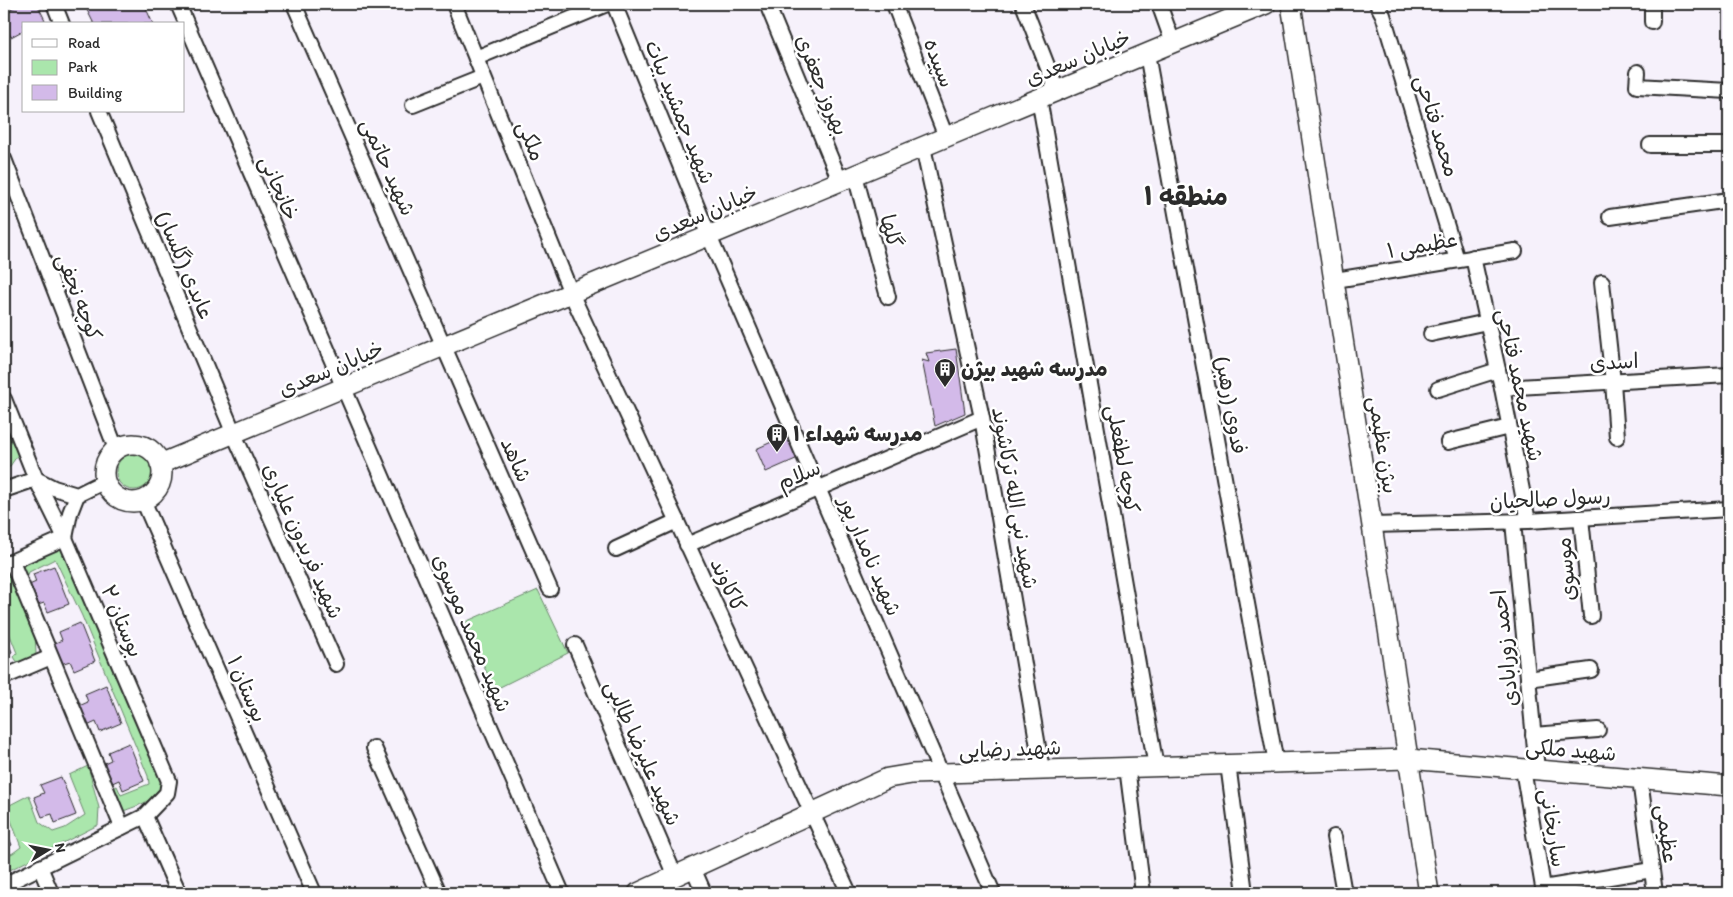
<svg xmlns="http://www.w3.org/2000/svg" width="1733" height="897" viewBox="0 0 1733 897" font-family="Itim,'Playpen Sans Arabic',sans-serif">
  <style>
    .green { fill: #aae6ac; stroke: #6a886c }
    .building { fill: #d3bae9; stroke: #2b2b2b }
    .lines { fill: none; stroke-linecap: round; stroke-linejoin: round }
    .minor-casing { stroke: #2b2b2b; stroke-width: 18 }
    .secondary-casing { stroke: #2b2b2b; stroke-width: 22 }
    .minor { stroke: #fff; stroke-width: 14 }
    .secondary { stroke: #fff; stroke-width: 19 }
    .labels { text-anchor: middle; stroke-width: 5; stroke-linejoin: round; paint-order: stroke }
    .street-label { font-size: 21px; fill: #2b2b2b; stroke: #fff }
    .poi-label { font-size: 21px; font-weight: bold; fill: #2b2b2b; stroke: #fff; text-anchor: start }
    .district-label { font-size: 26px; font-weight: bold; fill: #2b2b2b; stroke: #fff }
  </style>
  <rect width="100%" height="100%" fill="#f6f1fb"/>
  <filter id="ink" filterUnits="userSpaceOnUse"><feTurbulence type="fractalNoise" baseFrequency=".02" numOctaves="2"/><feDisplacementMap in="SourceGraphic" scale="10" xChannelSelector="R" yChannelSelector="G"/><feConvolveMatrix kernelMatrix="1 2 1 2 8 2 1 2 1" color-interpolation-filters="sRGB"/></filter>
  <g filter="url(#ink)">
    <!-- green -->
    <g class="green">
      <polygon points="4,414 19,453 4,475 4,465 6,464 4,453"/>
      <circle cx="134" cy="472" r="18"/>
      <path d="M 61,544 L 163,782 C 153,803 141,804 121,812 L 110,790 L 117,786 L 121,795 L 149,784 L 148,776 L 82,616 L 55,559 L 29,572 L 26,582 L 19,565 Z"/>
      <polygon points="10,570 35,633 36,654 20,666 14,657 17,653 4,620 4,573"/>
      <polygon points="538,590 568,653 494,690 465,622"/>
      <polygon points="88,766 99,808 98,825 4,873 4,857 13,853 21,847 6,807 29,795 39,822 53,832 65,828 85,815 69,775"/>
    </g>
    <!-- building -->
    <g class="building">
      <polygon points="21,4 37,4 45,20 37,24 24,24 24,30 11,37 4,23 4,12"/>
      <polygon points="84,4 144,4 153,24 94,24"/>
      <polygon points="956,349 965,413 935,426 922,360 929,362 926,353"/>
      <polygon points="787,435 798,458 766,472 756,449"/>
      <polygon points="54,566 69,604 48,612 44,603 35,606 27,586 36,582 33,574"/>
      <polygon points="80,623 95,661 74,670 70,661 61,664 53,644 62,640 59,632"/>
      <polygon points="4,631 12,652 4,655"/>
      <polygon points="106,685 121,723 100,732 96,722 87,726 79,706 88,702 85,694"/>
      <polygon points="129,743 144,781 123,790 119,780 110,784 102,764 111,760 108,752"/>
      <polygon points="61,777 76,815 55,823 52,814 42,817 34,797 44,793 40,785"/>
      <polygon points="4,826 12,845 4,848"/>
    </g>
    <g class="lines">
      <!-- minor casing -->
      <g class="minor-casing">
        <g id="minor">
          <polyline points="54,4 62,24"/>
          <polyline points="178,4 562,893"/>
          <polyline points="294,4 550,589"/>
          <polyline points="454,4 571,293 849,893"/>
          <polyline points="614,4 709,236 993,893"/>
          <polyline points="767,4 840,181"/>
          <polyline points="894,4 946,137"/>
          <polyline points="1023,4 1057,91"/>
          <polyline points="1159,4 1173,43"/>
          <polyline points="1377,4 1383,15 1457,260"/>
          <polyline points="1652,4 1652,22"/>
          <polyline points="1147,54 1276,763"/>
          <polyline points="476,58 607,4"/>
          <polyline points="1638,72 1637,86 1729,91"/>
          <polyline points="1039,98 1156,767"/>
          <polyline points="413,105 483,77"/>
          <polyline points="99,111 234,434 336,664"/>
          <polyline points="1650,145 1729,145"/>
          <polyline points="923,147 982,418 1042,770"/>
          <polyline points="4,159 116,449"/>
          <polyline points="855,175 888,297"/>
          <polyline points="1610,217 1729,200"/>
          <polyline points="1473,257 1502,388 1528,521"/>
          <polyline points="1335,280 1515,251"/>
          <polyline points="1602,282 1613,382 1617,437"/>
          <polyline points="1431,334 1487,322"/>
          <polyline points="1502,388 1729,375"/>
          <polyline points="1438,389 1498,370"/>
          <polyline points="4,399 36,479 65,538 169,781 167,793 145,816 4,885"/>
          <polyline points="1448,442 1509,427"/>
          <polyline points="4,490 36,479 54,488 77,495 105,481"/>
          <polyline points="143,500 314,893"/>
          <polyline points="1581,518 1591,616"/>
          <polyline points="1513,522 1537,770"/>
          <polyline points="1372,525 1528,521 1729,509"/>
          <polyline points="687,545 982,418"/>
          <polyline points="616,549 677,521"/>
          <polyline points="12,562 122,827"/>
          <polyline points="4,565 65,538 70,513 77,495"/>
          <polyline points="575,645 675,876"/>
          <polyline points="4,677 51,657"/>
          <polyline points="1528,679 1591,670"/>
          <polyline points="1533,735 1598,730"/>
          <polyline points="374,748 439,893"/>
          <polyline points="1228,764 1245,893"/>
          <polyline points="1127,767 1143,893"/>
          <polyline points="1523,769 1544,893"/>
          <polyline points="1640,780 1655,893"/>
          <polyline points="145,816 179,893"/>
          <polyline points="1334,837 1344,893"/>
          <polyline points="40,867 51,893"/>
          <polyline points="693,868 704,893"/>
          <polyline points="1543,888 1652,870"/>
        </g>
      </g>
      <!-- secondary casing -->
      <g class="secondary-casing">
        <g id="secondary">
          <polyline points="1291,4 1429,893"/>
          <circle cx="133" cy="473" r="29"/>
          <polyline points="160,464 1266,4"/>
          <polyline points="638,893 888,778 912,774 1408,759 1729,786"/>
        </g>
      </g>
      <!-- minor -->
      <use href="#minor" class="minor"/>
      <!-- secondary -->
      <use href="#secondary" class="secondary"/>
    </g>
  </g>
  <!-- icons -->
  <defs>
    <g id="building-pin" transform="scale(1.125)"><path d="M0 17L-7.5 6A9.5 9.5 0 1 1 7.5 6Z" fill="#2b2b2b" stroke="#fff"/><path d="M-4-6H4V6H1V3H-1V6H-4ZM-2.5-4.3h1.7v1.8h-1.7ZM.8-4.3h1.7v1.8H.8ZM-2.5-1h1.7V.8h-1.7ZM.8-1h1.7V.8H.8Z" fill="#fff"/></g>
  </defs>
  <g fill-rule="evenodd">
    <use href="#building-pin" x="945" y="369"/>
    <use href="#building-pin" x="777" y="434"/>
  </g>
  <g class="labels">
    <!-- street labels -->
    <g class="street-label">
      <text transform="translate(1078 58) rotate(-23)" y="7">خیابان سعدی</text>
      <text transform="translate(939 63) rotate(69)" y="7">سپیده</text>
      <text transform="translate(822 85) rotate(68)" y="7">بهروز جعفری</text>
      <text transform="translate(680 112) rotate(68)" y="7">شهید جمشید بیات</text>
      <text transform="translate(1437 126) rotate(73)" y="7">محمد فتاحی</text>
      <text transform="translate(531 141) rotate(68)" y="7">ملکی</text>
      <text transform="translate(388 167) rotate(66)" y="7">شهید حاتمی</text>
      <text transform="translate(279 188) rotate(67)" y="7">خانجانی</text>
      <text transform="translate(705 213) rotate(-23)" y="7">خیابان سعدی</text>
      <text transform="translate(891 231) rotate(75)" y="7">گلها</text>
      <text transform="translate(1422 245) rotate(-10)" y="7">عظیمی ۱</text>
      <text transform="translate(185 265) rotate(67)" y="7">عابدی (گلسار)</text>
      <text transform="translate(79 297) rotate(69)" y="7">کوچه نجفی</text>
      <text transform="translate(1614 362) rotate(-3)" y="7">اسدی</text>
      <text transform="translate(331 369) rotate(-23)" y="7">خیابان سعدی</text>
      <text transform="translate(1520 385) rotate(78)" y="7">شهید محمد فتاحی</text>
      <text transform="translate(1231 405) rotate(80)" y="7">فدوی (رهبر)</text>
      <text transform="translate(1383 445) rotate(81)" y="7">بیژن عظیمی</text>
      <text transform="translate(1123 459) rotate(80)" y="7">کوچه لطفعلی</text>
      <text transform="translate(516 460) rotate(66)" y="7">شاهد</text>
      <text transform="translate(799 475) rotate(-23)" y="7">سلام</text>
      <text transform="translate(1015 498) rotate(80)" y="7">شهید نبی الله ترکاشوند</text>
      <text transform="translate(1550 499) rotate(-3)" y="7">رسول صالحیان</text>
      <text transform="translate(303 541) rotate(66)" y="7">شهید فریدون علیاری</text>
      <text transform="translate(870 556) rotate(67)" y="7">شهید نامدار پور</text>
      <text transform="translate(1566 569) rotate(-95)" y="7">موسوی</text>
      <text transform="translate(728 585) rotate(65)" y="7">کاکاوند</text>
      <text transform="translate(122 621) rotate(67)" y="7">بوستان ۲</text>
      <text transform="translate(472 633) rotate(67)" y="7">شهید محمد موسوی</text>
      <text transform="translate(1505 648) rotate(-96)" y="7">احمد زورابادی</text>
      <text transform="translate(247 689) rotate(67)" y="7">بوستان ۱</text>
      <text transform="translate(1010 749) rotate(-2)" y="7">شهید رضایی</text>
      <text transform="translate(1571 750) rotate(5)" y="7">شهید ملکی</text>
      <text transform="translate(643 753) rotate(66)" y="7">شهید علیرضا طالبی</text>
      <text transform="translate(1553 828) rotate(81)" y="7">ساریخانی</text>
      <text transform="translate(1667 834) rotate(83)" y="7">عظیمی</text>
    </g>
    <!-- poi labels -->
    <g class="poi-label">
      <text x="961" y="376">مدرسه شهید بیژن</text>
      <text x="793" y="441">مدرسه شهداء ۱</text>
    </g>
    <!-- district labels -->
    <g class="district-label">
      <text x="1186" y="205">منطقه ۱</text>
    </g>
  </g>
  <!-- margin -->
  <rect width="1733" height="897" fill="none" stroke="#fff" stroke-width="20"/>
  <rect x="10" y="10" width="1713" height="877" fill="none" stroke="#2b2b2b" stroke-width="2" filter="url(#ink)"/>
  <!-- legend -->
  <rect x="22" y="22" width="162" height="90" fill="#ffffff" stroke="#aaaaaa"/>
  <rect x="32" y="39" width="25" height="8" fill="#ffffff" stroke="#aaaaaa"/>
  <text x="68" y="48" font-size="15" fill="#2b2b2b">Road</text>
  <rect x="32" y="60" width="25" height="15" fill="#aae6ac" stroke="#aaaaaa"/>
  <text x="68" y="72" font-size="15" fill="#2b2b2b">Park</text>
  <rect x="32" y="85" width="25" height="15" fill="#d3bae9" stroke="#aaaaaa"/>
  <text x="68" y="98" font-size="15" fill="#2b2b2b">Building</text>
  <!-- north arrow -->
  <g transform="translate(48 850) rotate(80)" stroke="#ffffff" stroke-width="4" paint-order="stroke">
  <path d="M0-4L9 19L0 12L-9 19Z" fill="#2b2b2b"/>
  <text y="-8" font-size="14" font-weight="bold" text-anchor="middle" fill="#2b2b2b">N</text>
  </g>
</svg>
